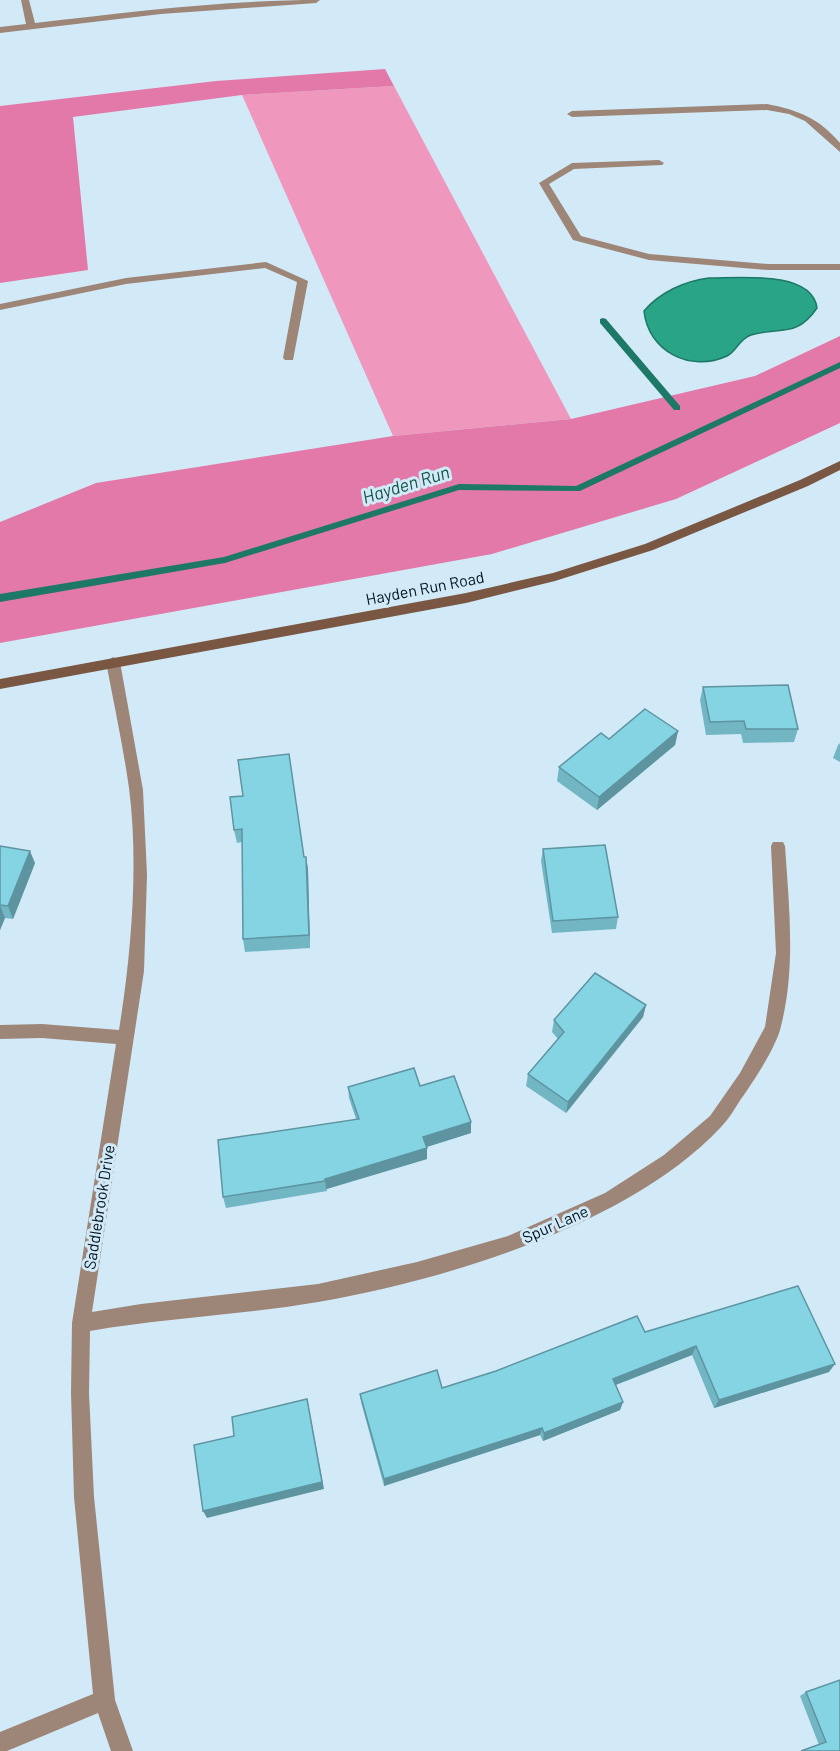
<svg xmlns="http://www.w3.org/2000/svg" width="840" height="1751" viewBox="0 0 840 1751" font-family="Barlow,sans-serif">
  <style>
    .green { fill: #ef97bd }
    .forest { fill: #e279a9 }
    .water { fill: #2aa486; stroke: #1d7867; stroke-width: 1.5 }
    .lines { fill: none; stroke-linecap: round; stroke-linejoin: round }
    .stream { fill: #1d7867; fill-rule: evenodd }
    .lane { fill: #9d8577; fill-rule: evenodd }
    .street { fill: #9d8577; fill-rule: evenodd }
    .secondary { fill: #795743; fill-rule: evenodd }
    .wall { fill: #72b6c4 }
    .shaded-wall { fill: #5d94a0 }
    .building { fill: #85d4e4; stroke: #5d94a0; stroke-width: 1.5 }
    .labels { text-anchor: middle; stroke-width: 6; stroke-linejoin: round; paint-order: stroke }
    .street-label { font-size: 16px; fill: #00121e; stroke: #d2eaf8 }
    .water-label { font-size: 18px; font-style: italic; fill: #125243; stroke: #d2eaf8 }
  </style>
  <rect width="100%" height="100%" fill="#d2eaf8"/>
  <!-- green -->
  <polygon class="green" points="394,86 571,419 393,436 242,95"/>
  <!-- forest -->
  <g class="forest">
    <polygon points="385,69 394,86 242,95 73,117 88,270 0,283 0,106 216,81"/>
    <polygon points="840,336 840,423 676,499 492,554 0,643 0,522 96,483 393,436 571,419 755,376"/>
  </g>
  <!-- water -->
  <path class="water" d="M 709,278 C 738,278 812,270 817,308 C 796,339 779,326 751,335 C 739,339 737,351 727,356 C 690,373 648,351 644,311 C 660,292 685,281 709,278 Z"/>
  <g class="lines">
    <!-- stream -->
    <g class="stream">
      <polygon points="603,318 606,319 680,406 680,410 674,410 600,323 600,319"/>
      <polygon points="840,362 840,368 580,491 459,490 225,563 0,602 0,594 224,557 459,484 576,486"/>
    </g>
    <!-- lane -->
    <g class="lane">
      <path d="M 767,104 C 798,110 819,118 840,143 L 840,152 L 805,121 L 789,114 L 767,110 L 572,117 L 567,114 L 572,111 Z"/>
      <polygon points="659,160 664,163 662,165 574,169 549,184 581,236 649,254 768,264 840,264 840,270 768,270 649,260 573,240 539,183 572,163"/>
      <polygon points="266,262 308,281 293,360 285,360 283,358 297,282 265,268 126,284 0,310 0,304 126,278"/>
    </g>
    <!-- street -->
    <g class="street">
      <path d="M 21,0 L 29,0 L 35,23 C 130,12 225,0 320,0 L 316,3 L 161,14 L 0,33 L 0,27 L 26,24 Z"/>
      <path d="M 113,657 L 120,662 L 143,790 L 147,875 L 144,971 L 92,1312 L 141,1304 L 318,1284 L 417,1262 L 508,1236 L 605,1193 L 664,1155 L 710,1116 L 740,1073 L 765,1027 L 776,953 L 771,846 L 773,842 L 783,842 L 785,846 C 789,906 796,967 781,1026 C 777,1046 753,1082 741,1099 C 735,1108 729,1119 721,1127 C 631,1224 446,1280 318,1302 C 243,1315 166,1318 90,1331 L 89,1393 L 94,1497 L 115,1700 L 133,1751 L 111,1751 L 98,1713 L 7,1751 L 0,1751 L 0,1732 L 93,1694 L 74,1497 L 71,1393 L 72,1323 L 116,1044 L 42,1038 L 0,1039 L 0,1025 L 42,1024 L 119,1030 C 131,955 139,865 129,788 C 123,746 114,704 106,662 Z"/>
    </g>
    <!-- secondary -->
    <polygon class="secondary" points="840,461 840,470 808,486 653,550 555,581 466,603 0,689 0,679 466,593 553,573 645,544 800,480"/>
  </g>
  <!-- wall -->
  <g class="wall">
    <polygon points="703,687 798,729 794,742 743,743 741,734 706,735 700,700"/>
    <polygon points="678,731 675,745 597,810 557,781 559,767 609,739"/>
    <polygon points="840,743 840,762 833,758 838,745"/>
    <polygon points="243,796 304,857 306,857 308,869 310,948 245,952 243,939 242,842 237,843 234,830"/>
    <polygon points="0,846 35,863 13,919 5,918 0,930"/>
    <polygon points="543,849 618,917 616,929 552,933 541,861"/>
    <polygon points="646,1005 643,1017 566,1113 526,1086 528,1074 558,1039 552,1032 554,1020"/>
    <polygon points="420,1086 471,1122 471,1133 427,1147 427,1159 327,1189 327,1191 226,1208 223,1197 356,1119 349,1098 348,1087"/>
    <polygon points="645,1332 829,1372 714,1408 692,1355 616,1385 623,1402 620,1410 543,1441 540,1435 384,1486 361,1402 360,1394 442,1388"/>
    <polygon points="806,1692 840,1751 819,1745 800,1696"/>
  </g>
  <!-- shaded-wall -->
  <g class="shaded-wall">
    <polygon points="678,731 675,745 597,810 599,797"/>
    <polygon points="30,851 35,863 13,919 8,906"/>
    <polygon points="306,857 308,869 310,948 309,935"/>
    <polygon points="0,905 5,918 0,930"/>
    <polygon points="646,1005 643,1017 566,1113 568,1102"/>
    <polygon points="471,1122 471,1133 423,1148 423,1137"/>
    <polygon points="427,1148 427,1159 326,1189 325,1179"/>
    <polygon points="696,1346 692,1355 610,1387 613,1379"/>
    <polygon points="835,1364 829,1372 714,1408 719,1400"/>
    <polygon points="307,1399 324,1489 207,1518 203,1511"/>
    <polygon points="623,1402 620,1410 543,1441 544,1433"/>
    <polygon points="542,1428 540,1435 384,1486 384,1479"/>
  </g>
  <!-- building -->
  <g class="building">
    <polygon points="788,685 798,729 746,729 744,721 710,722 703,687"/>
    <polygon points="645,709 678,731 599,797 559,767 601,733 609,739"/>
    <polygon points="289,754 304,857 306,857 309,935 243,939 242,829 234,830 230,797 243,796 238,760"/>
    <polygon points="605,845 618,917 553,921 543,849"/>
    <polygon points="0,846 30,851 8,906 0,905"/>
    <polygon points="595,973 646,1005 568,1102 528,1074 564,1032 554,1020"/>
    <polygon points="414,1068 420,1086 454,1076 471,1122 423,1137 427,1148 325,1179 325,1181 223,1197 218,1140 359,1119 348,1087"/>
    <polygon points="798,1286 835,1364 719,1400 696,1346 613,1379 623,1402 544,1433 542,1428 384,1479 360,1394 437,1370 442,1388 496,1371 637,1316 645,1332"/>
    <polygon points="307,1399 322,1482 203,1511 194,1445 234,1436 232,1417"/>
    <polygon points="840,1680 840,1751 801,1751 826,1742 806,1692"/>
  </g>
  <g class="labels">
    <!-- street labels -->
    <g class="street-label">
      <text transform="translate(425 588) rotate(-11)" y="6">Hayden Run Road</text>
      <text transform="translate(99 1207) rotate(-81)" y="6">Saddlebrook Drive</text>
      <text transform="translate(555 1224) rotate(-24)" y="6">Spur Lane</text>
    </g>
    <!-- water labels -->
    <g class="water-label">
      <text transform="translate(406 485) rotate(-17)" y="6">Hayden Run</text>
    </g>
  </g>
</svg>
